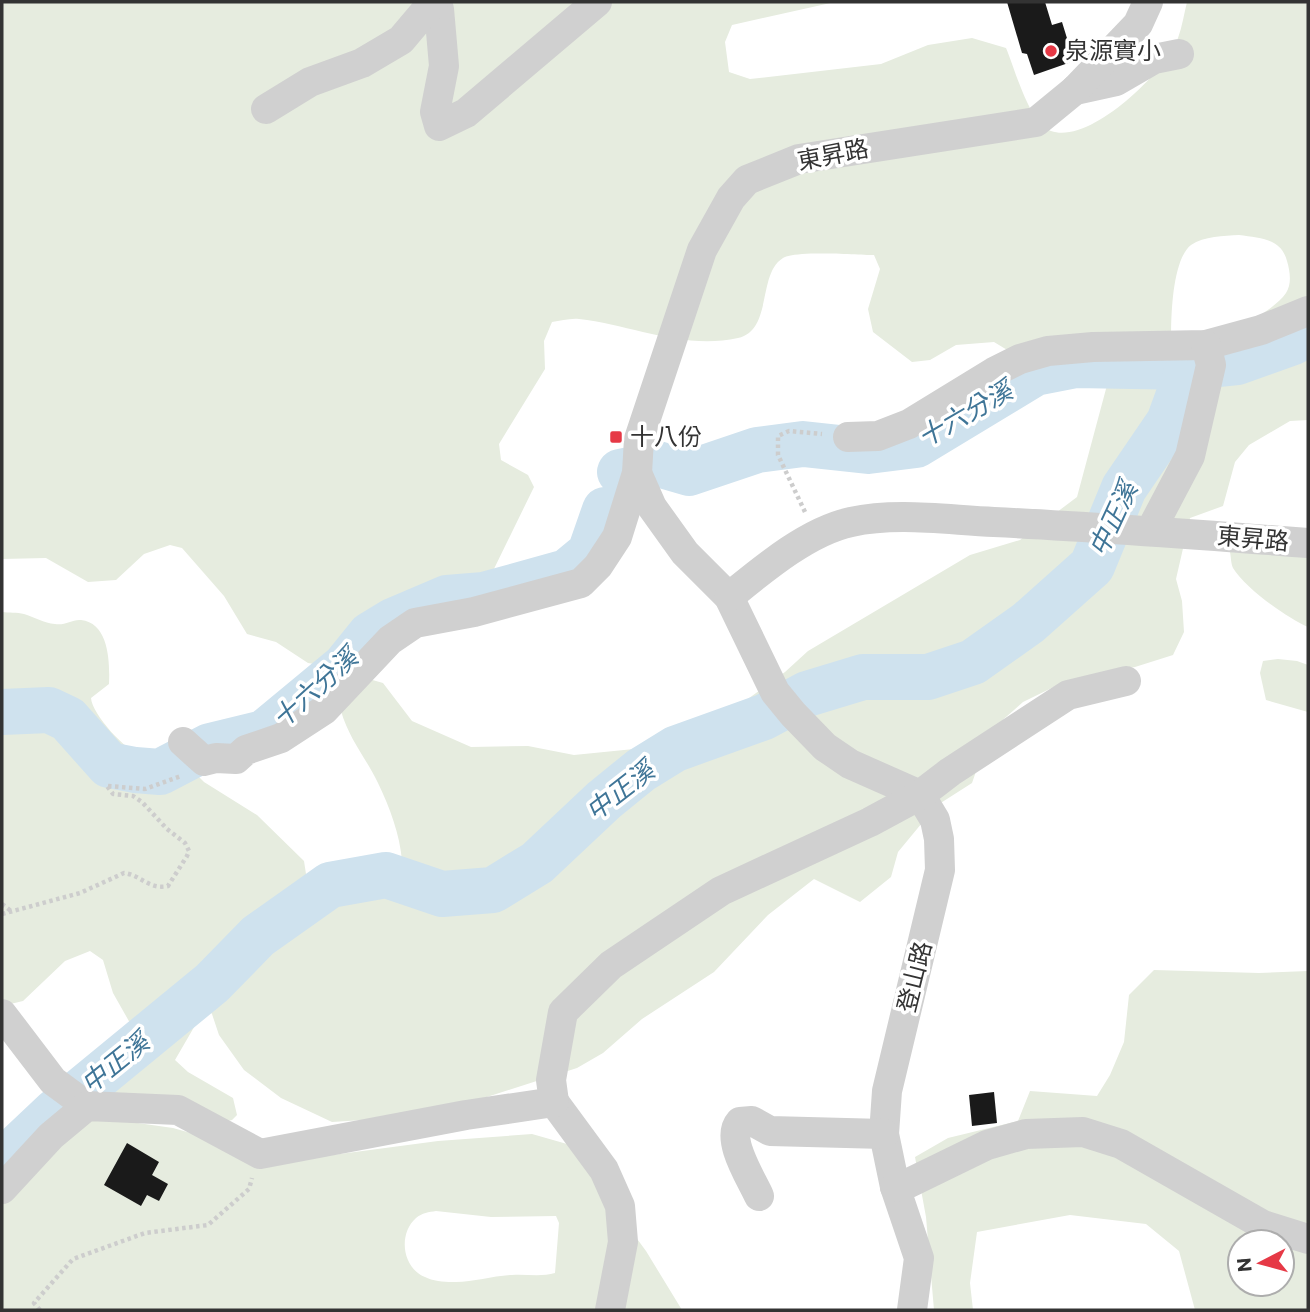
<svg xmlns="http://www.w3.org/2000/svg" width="1310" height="1312" viewBox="0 0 1310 1312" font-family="Commissioner,'Noto Sans TC',sans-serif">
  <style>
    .green { fill: #e6ecdf; fill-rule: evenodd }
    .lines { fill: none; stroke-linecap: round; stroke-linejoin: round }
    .river { stroke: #cfe2ee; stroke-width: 46 }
    .building { fill: #1a1a1a }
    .path { stroke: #cdcdcd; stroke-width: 4.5; stroke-dasharray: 3.5 3.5; stroke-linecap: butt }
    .minor { stroke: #d0d0d0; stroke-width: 30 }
    .poi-dot { fill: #e63946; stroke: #fff; stroke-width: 2.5 }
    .labels { text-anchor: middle; stroke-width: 7; stroke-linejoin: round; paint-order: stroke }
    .poi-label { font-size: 24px; fill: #333; stroke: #fff; text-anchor: start }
    .street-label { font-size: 24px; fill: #333; stroke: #fff }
    .water-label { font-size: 26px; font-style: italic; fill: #3f7597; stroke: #fff }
  </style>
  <rect width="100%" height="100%" fill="#fff"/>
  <!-- green -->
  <g class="green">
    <path d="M 2,2 L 835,2 L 732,25 L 725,42 L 729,72 L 750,79 L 881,64 L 928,45 L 972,38 L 1006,48 C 1015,69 1029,123 1051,131 C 1090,145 1165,72 1178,38 C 1182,27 1184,14 1187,2 L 1308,2 L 1308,420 L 1290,421 L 1249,445 L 1235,462 L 1223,506 L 1190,518 L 1176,579 L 1182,601 L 1184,632 L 1173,655 L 1135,667 L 1066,681 L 1023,702 L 990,731 L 972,783 L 936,806 L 898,852 L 891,877 L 860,902 L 814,879 L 768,915 L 714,972 L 642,1019 L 603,1053 L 577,1068 L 453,1108 L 394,1118 L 332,1122 L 281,1098 L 244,1070 L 219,1035 L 212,1014 L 209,1010 L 204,1010 L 175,1060 L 188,1072 L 233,1098 L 237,1115 L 232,1120 L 224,1122 L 109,1096 L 96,1087 L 143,1046 L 113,993 L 103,960 L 90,951 L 65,961 L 23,1001 L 2,1006 L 2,612 C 9,613 17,612 24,614 C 34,617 44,623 55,624 C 65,626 72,619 81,620 C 109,623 110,662 109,684 L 91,698 C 92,714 126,752 142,755 C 154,758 164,756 175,753 L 204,782 L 257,815 L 304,861 L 308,887 L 347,863 L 386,867 L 402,861 C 400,835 390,808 378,783 C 366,758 349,739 341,711 L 369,679 L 383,683 L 412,721 L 471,747 L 528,746 L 574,755 L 634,749 L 727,714 L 785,672 L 808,651 L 970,555 L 1020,540 L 1077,497 L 1110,374 L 1022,359 L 994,342 L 956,345 L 930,360 L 912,362 L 873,332 L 868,309 L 880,269 L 874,255 C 856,255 796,250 783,258 C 757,274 773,330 738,338 C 683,350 632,325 579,319 C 570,318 561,321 552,322 L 544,341 L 545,369 L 499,444 L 501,460 L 528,475 L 534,487 L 491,575 L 479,581 L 440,590 L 367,619 L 320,665 L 308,663 L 276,642 L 247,634 L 224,596 L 182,548 L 170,545 L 144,554 L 116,580 L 88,582 L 46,558 L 2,559 ZM 1239,235 C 1260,238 1281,238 1287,261 C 1290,271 1292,284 1286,293 C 1268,319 1202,343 1172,357 C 1170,333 1170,261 1191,245 C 1204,236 1224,236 1239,235 Z"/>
    <path d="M 1230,552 L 1308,556 L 1308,627 C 1287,618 1245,588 1233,568 C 1231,564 1231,557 1230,552 Z"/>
    <polygon points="1278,659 1297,661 1308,665 1308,712 1266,700 1260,673 1263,661"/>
    <path d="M 1154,970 L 1259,973 L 1308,971 L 1308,1310 L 1195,1310 L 1179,1251 L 1146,1224 L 1070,1215 L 977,1232 L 970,1283 L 973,1310 L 934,1310 L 926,1217 L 915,1157 L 948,1138 L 1018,1121 L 1030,1091 L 1097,1096 L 1110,1075 L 1124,1042 L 1129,995 ZM 1240,1242 L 1282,1242 L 1282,1284 L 1240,1284 Z"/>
    <path d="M 95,1117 L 173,1128 L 212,1139 L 272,1163 L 438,1141 L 532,1134 L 567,1144 L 646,1251 L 682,1310 L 2,1310 L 2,1196 ZM 436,1211 L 491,1217 L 556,1216 L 559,1223 L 555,1273 C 542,1277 526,1274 512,1275 C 492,1276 471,1283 452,1282 C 444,1282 432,1281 425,1277 C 402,1268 398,1234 416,1218 C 422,1213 429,1212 436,1211 Z"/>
  </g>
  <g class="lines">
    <!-- river -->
    <g class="river">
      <polyline points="620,472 658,464 689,473 757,450 803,444 868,451 916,445 1035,373 1076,365 1189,367 1237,362 1293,342 1308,334"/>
      <polyline points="2,712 49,710 68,719 109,765 135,770 160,772 210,746 264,733 345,666 370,635 393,621 447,598 484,595 567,572 590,553 605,510"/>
      <polyline points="2,1162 55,1112 212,983 258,936 330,885 386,875 442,894 493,890 537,863 604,800 641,770 675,749 764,717 807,694 863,677 928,677 973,662 1028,623 1092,566 1124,488 1169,422 1189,367"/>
    </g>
  </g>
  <!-- building -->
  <g class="building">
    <polygon points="1007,2 1045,2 1052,25 1062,22 1074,61 1034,75 1027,54 1022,53"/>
    <polygon points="994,1092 997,1123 972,1126 969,1095"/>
    <polygon points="127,1143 159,1162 152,1175 168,1184 159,1201 147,1195 141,1206 104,1185"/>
  </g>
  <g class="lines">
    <!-- path -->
    <g class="path">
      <polyline points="805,512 778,455 778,436 789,431 822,434"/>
      <polyline points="108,786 145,789 181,776"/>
      <polyline points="2,904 11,911"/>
      <path d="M 2,914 L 80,893 L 124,873 C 141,875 149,890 168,886 L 187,856 L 189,851 L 185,843 L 167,829 L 142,802 L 133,796 L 113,794 L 107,786"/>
      <polyline points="40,1310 34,1303 73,1259 145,1233 208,1225 249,1189 252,1178"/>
    </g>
    <!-- minor -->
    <g class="minor">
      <polyline points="435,2 439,9 444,66 435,112 439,126 466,113 597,2"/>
      <polyline points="1075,90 1116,81 1154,59 1179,54"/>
      <polyline points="266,109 310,82 362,63 401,40 433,2"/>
      <polyline points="848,437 878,436 909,424 994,372 1020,359 1048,351 1093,347 1206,345 1261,330 1308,311"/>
      <polyline points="637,473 652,507 685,553 729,597 775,692 793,714 825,747 850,764 920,795 935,820 939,839 940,870 887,1091 884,1134 895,1187 919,1258 912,1310"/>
      <polyline points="1151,530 1190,456 1211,365 1206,345"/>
      <path d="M 729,597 C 762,570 808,531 851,522 C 897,512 947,520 994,522 C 1099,527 1204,535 1308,543"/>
      <polyline points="183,742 204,761 216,758 236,759 246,750 281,738 324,710 390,640 415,623 474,612 581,583 598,566 617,537 637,473 639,439 702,250 731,198 747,180 799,159 1036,122 1075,90 1138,24 1148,2"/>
      <polyline points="2,1014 53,1081 87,1106"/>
      <polyline points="554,1102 604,1170 620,1206 623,1242 610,1310"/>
      <polyline points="895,1187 909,1183 987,1145 1026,1134 1083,1132 1121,1144 1263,1225 1308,1239"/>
      <polyline points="2,1189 51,1136 87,1106 178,1110 260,1154 466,1115 554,1102 551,1080 563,1012 611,965 721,891 870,822 920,795 950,772 1068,695 1126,681"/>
      <path d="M 759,1196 C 751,1178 725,1139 740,1122 L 752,1121 L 770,1131 L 884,1134"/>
    </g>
  </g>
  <!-- markers -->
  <g class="poi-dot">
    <circle cx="1051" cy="51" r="7"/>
    <rect x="609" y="430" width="14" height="14" rx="3.5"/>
  </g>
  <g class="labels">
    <!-- poi labels -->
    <g class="poi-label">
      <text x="1065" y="59">泉源實小</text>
      <text x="630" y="445">十八份</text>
    </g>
    <!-- street labels -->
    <g class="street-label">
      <text transform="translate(833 155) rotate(-11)" y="8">東昇路</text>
      <text transform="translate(1253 539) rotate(5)" y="8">東昇路</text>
      <text transform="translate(915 977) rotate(-76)" y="8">登山路</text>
    </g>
    <!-- water labels -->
    <g class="water-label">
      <text transform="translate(965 414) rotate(-30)" y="9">十六分溪</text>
      <text transform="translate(1113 519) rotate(-65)" y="9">中正溪</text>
      <text transform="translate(315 688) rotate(-42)" y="9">十六分溪</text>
      <text transform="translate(620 791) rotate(-38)" y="9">中正溪</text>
      <text transform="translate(115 1063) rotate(-39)" y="9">中正溪</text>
    </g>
  </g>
  <!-- border -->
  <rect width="1310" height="1312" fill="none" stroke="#333333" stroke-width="7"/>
  <!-- north arrow -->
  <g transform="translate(1261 1263) rotate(264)"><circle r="33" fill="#ffffff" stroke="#adadad" stroke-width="2"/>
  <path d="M0-5L12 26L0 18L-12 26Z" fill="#e63946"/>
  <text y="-10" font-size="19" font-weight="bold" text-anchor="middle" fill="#333333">N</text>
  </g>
</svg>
